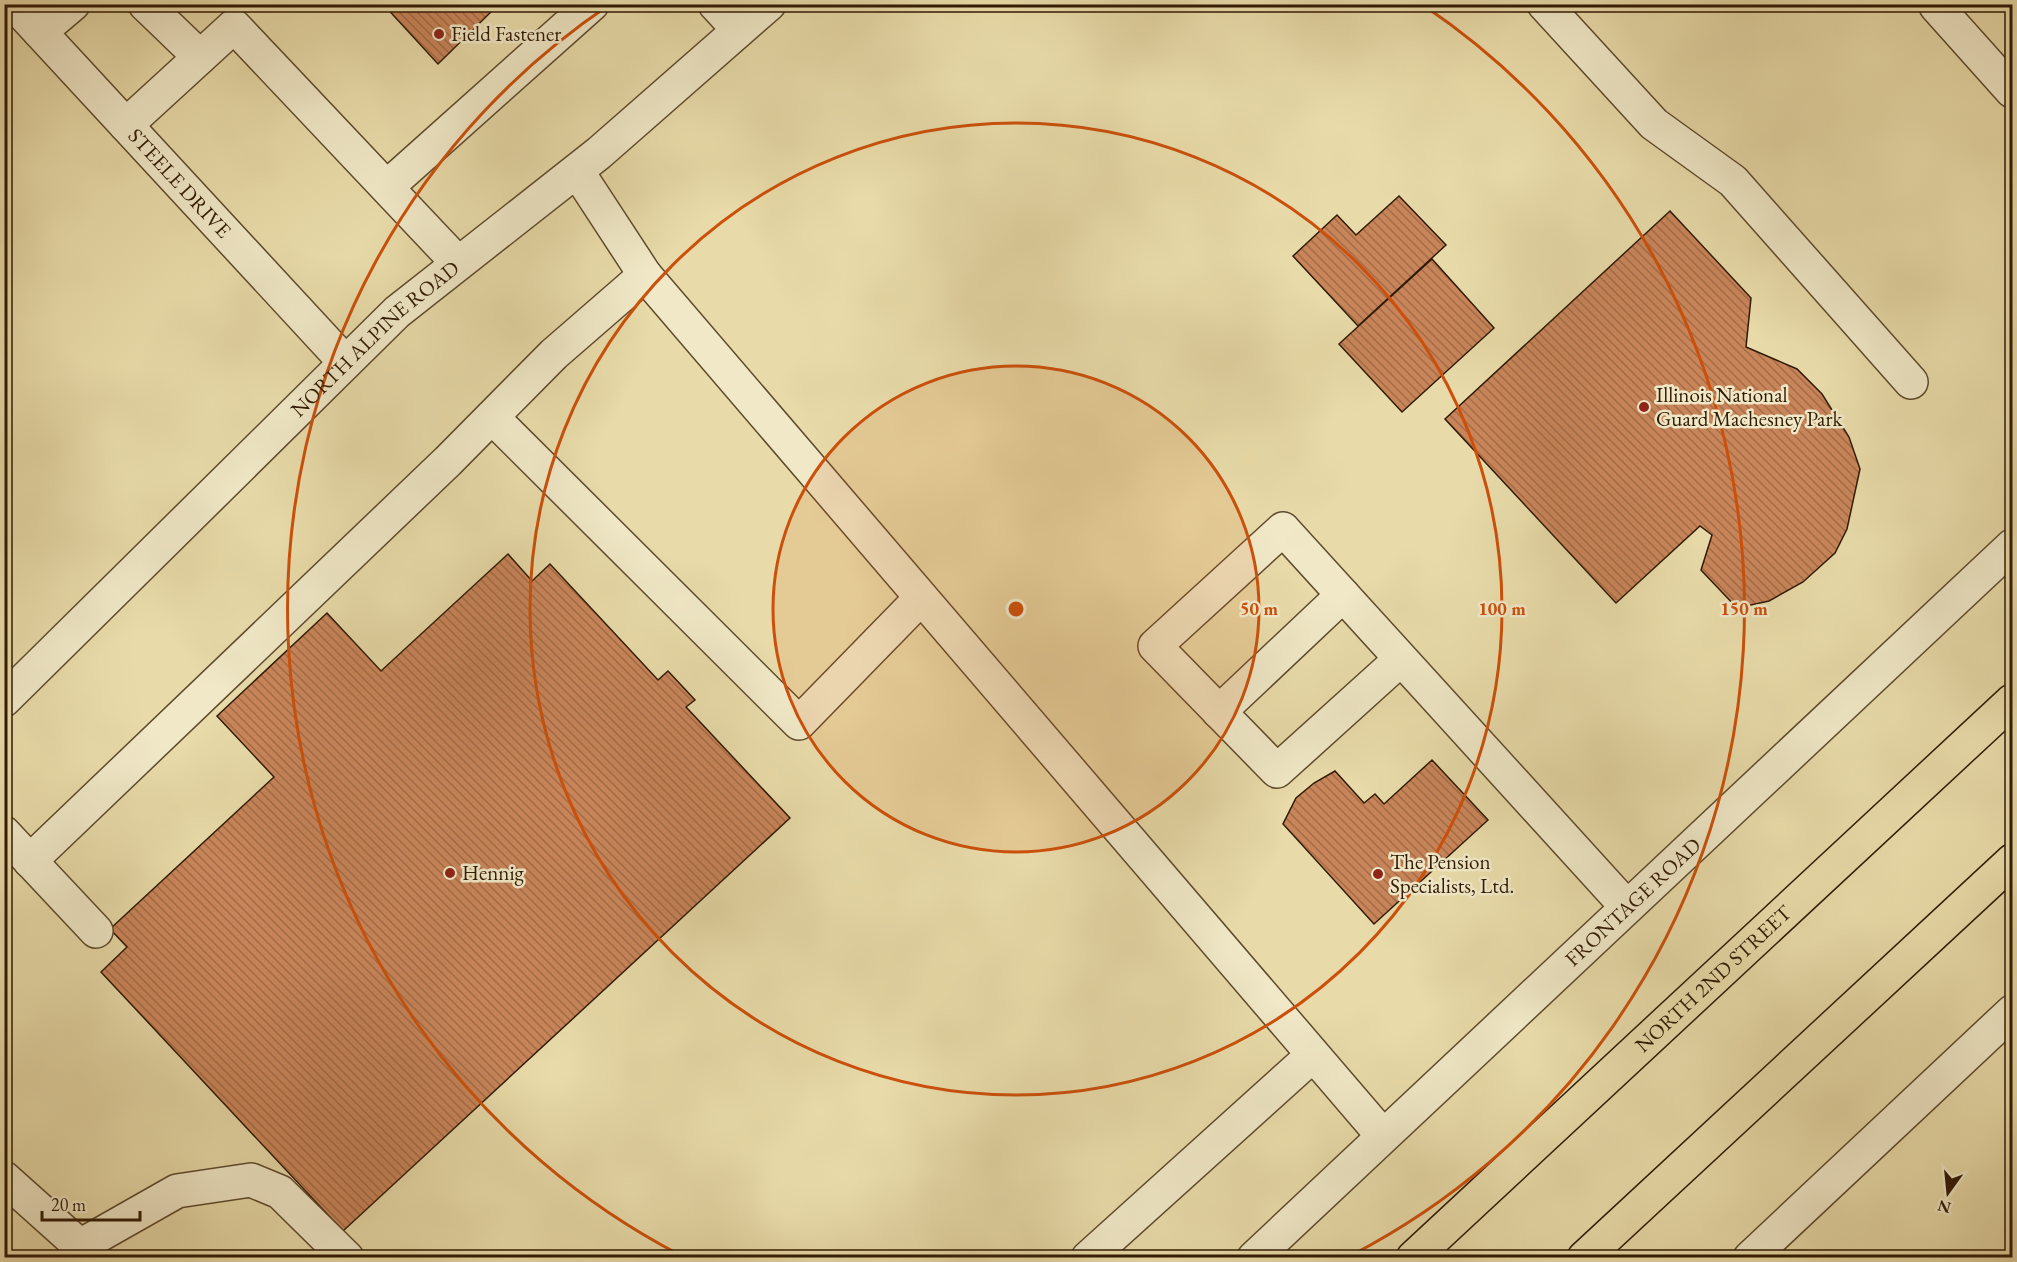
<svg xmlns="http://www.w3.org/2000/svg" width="2017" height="1262" viewBox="0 0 2017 1262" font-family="'EB Garamond',serif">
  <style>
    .building { fill: url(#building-back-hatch); stroke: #301a04; stroke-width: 1.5 }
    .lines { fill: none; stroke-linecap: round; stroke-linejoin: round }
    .minor-casing { stroke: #5e4a2d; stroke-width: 36 }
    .major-casing { stroke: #301a04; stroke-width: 36 }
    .minor { stroke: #f0e8c7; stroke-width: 33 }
    .major { stroke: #e8dba9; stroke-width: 33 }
    .ring { fill: none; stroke: #cc500b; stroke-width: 3 }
    .poi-dot { fill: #8f2418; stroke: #f0e8c7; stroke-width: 2 }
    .labels { text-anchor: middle; stroke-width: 5; stroke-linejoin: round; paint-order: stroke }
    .poi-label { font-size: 21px; fill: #301a04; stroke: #f0e8c7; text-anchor: start }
    .street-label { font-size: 21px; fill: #301a04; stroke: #f0e8c7 }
    .centre { fill: #cc500b; stroke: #f0e8c7; stroke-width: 3 }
    .ring-label { font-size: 18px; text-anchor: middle; font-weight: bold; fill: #cc500b; stroke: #f0e8c7; stroke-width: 5; stroke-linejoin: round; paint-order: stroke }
  </style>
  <defs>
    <pattern id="building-back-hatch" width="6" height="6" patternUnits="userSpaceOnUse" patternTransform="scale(1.5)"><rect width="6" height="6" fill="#c9855a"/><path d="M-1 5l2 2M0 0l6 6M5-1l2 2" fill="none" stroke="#a46c48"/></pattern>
  </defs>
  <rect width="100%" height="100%" fill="#e8dba9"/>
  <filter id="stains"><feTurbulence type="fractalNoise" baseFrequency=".00333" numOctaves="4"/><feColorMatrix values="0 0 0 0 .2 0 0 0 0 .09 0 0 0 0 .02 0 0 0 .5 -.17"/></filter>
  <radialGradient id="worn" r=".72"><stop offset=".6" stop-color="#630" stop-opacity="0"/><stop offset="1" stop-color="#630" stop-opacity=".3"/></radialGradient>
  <!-- building -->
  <g class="building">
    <polygon points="383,4 499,4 438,64"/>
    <polygon points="1399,196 1446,245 1358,326 1293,256 1337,215 1356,235"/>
    <polygon points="1670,211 1751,298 1746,347 1797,369 1822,394 1849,437 1860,469 1847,529 1835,553 1803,582 1769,601 1737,608 1701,570 1712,535 1700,526 1616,603 1445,419"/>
    <polygon points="1432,259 1494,328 1402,412 1339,344"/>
    <polygon points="508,554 532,581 550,564 658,680 668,671 695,700 686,707 790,818 343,1231 101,972 127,947 110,929 274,777 217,716 327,613 381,671"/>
    <polygon points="1432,760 1488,820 1374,924 1283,824 1296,798 1314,783 1335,771 1364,803 1375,794 1384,804"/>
  </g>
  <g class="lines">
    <!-- minor casing -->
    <g class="minor-casing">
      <g id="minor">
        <path id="s1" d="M 14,4 L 345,362"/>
        <polyline points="145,4 200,57"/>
        <polyline points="715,4 739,30"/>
        <polyline points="1544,4 1654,124 1733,181 1911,382"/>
        <polyline points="1936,6 2012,91"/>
        <polyline points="40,32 73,4"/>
        <polyline points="126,125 234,26 458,263"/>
        <polyline points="577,171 645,275"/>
        <polyline points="387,187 592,4"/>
        <polyline points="492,417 799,723 921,598"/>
        <path d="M 1401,659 L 1277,771 L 1155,646 L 1283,529 C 1397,655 1513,781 1627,907"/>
        <path id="s2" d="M 4,700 L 397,312 L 599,153 L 769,4"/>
        <polyline points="1219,712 1343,595"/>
        <polyline points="4,833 96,931"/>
        <polyline points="30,861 448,461 554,354 645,275 1383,1136"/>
        <polyline points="4,1178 80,1246 177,1191 251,1180 280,1192 347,1258"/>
        <polyline points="1088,1258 1313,1055"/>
        <path id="s3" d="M 1254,1258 L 2012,546"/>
        <polyline points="1750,1258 2012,1012"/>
      </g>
    </g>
    <!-- major casing -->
    <g class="major-casing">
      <g id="major">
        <path id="s4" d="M 1413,1258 L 2012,701"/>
        <polyline points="1584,1258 2012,861"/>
      </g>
    </g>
    <!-- minor -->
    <use href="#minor" class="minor"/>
    <!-- major -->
    <use href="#major" class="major"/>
  </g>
  <!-- distance rings -->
  <circle cx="1016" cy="609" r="243" fill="#cc500b" fill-opacity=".12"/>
  <g class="ring">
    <circle cx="1016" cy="609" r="243"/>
    <circle cx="1016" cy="609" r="486"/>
    <path d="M680 1255A728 728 0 0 1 609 5M1423 5A728 728 0 0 1 1352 1255"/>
  </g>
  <!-- markers -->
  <g class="poi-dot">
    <circle cx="439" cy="34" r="6"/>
    <circle cx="1644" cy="407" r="6"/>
    <circle cx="450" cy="873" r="6"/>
    <circle cx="1378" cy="874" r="6"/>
  </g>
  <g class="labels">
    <!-- poi labels -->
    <g class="poi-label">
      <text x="451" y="41">Field Fastener</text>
      <text x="1656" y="402">Illinois National<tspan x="1656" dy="24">Guard Machesney Park</tspan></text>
      <text x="1390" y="869">The Pension<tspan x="1390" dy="24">Specialists, Ltd.</tspan></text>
      <text x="462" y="880">Hennig</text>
    </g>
    <!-- street labels -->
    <g class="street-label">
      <text dy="7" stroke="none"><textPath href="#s1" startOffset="244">STEELE DRIVE</textPath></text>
      <text dy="7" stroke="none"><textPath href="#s2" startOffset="518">NORTH ALPINE ROAD</textPath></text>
      <text dy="7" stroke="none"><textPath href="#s3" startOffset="520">FRONTAGE ROAD</textPath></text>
      <text dy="7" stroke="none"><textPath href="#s4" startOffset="410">NORTH 2ND STREET</textPath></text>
    </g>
  </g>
  <circle cx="1016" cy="609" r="9" class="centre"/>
  <g class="ring-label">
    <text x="1259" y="615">50 m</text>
    <text x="1502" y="615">100 m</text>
    <text x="1744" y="615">150 m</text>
  </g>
  <!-- margin -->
  <rect width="2017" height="1262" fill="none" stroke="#e8dba9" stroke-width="24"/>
  <rect x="6" y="6" width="2005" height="1250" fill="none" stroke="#301a04" stroke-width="3"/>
  <rect x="12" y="12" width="1993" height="1238" fill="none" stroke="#301a04" stroke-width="1.5"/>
  <!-- north arrow -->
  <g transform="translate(1948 1193) rotate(195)" stroke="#f0e8c7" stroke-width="4.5" paint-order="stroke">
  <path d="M0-4.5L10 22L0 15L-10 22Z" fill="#301a04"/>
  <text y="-9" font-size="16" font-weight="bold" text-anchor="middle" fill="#301a04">N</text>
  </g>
  <!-- scale -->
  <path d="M42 1211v9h98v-9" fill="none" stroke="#301a04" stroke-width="3"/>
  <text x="51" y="1211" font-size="18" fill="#301a04" stroke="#f0e8c7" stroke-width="4.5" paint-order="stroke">20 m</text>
  <rect width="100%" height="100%" filter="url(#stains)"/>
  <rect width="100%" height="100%" fill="url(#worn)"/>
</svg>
